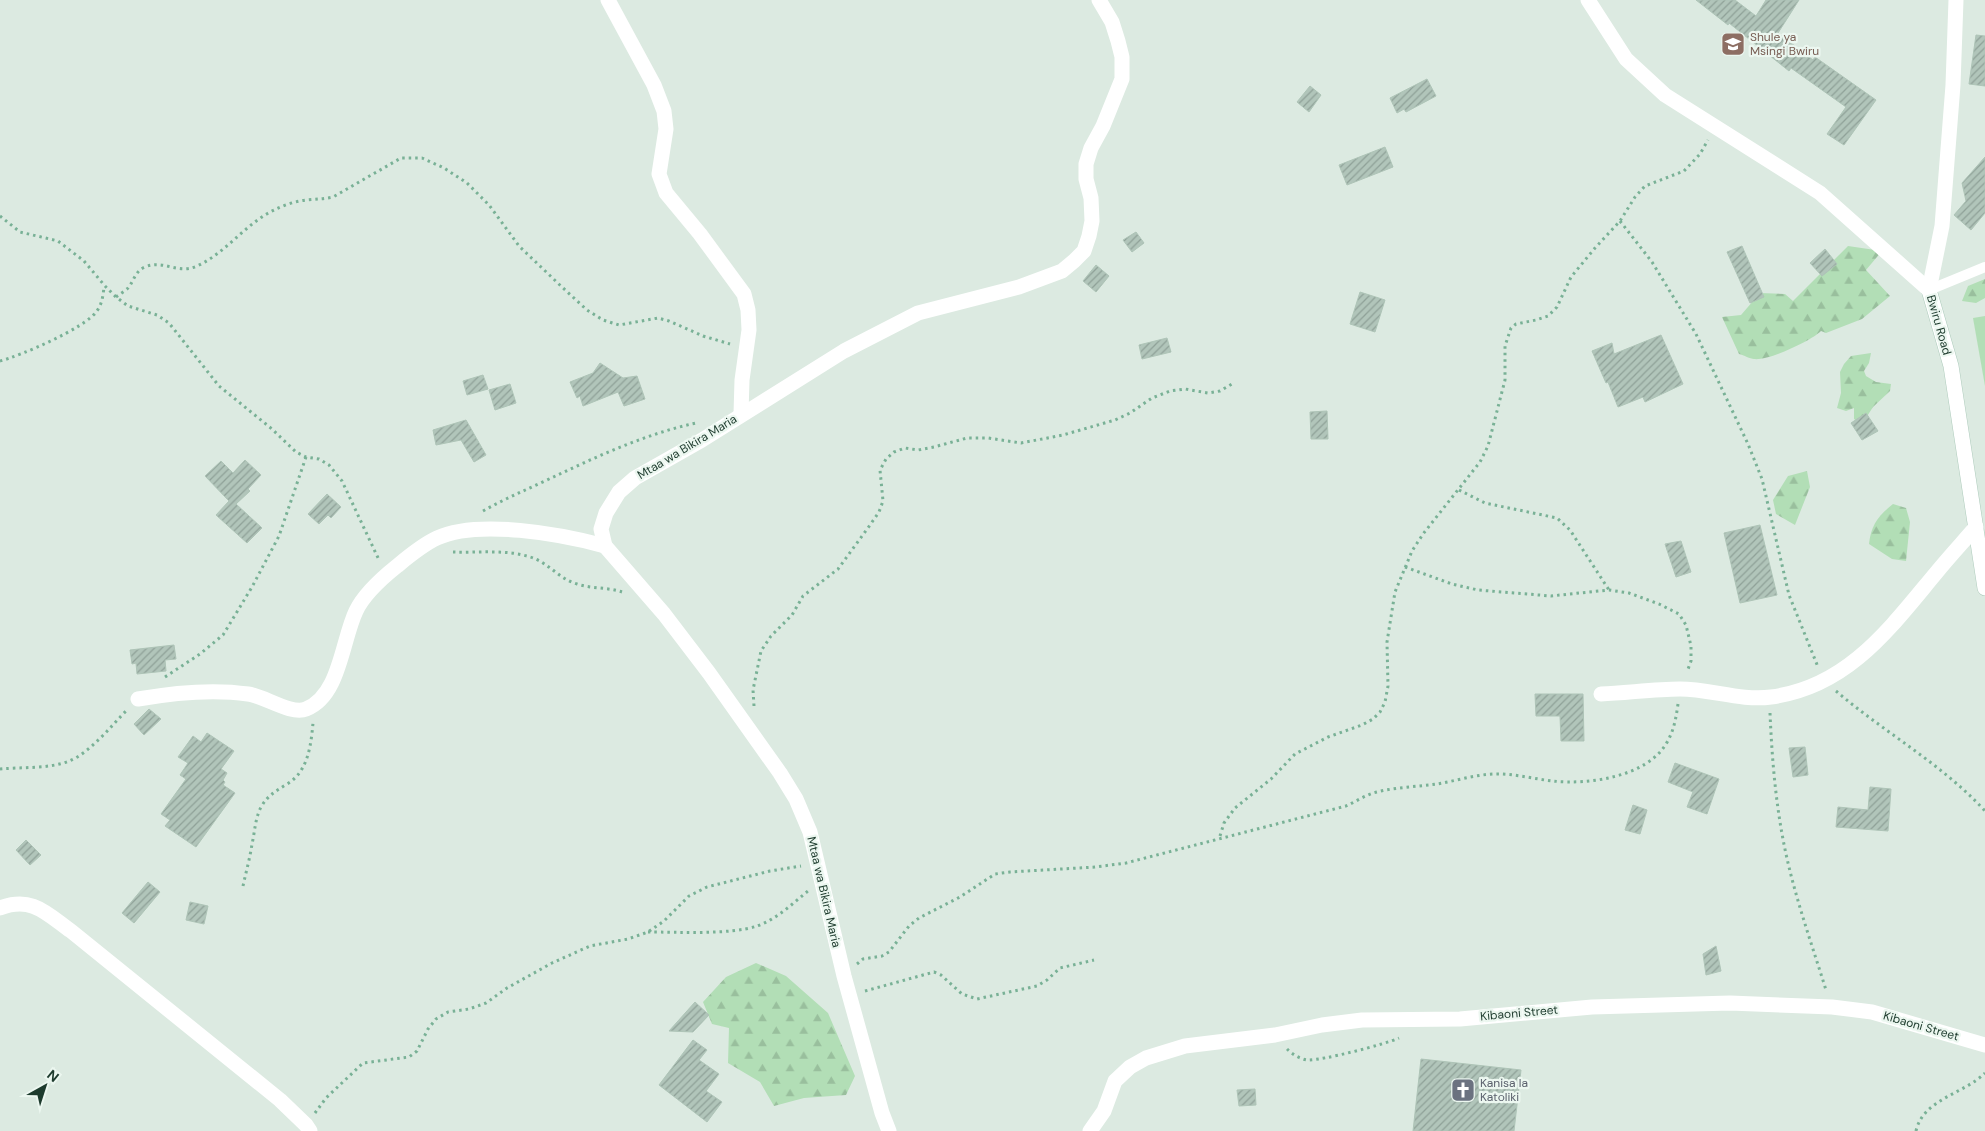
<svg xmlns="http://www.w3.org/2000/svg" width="1985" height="1131" viewBox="0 0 1985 1131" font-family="'DM Sans',sans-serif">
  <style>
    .forest { fill: url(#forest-firs) }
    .garden { fill: #b2deb6 }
    .building { fill: url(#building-hatch); stroke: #aec4b7 }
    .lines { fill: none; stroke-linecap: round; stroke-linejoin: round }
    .secondary-casing { stroke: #aecbbc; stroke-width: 16 }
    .path { stroke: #79b196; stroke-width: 3; stroke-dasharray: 2.5 4; stroke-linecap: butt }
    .service { stroke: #fff; stroke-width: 10 }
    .minor { stroke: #fff; stroke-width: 15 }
    .tertiary { stroke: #fff; stroke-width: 15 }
    .secondary { stroke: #fff; stroke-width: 15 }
    .labels { text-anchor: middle; stroke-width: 4.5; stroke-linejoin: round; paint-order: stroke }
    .education-label { font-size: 12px; fill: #785e54; stroke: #ecf7f0; text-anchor: start }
    .street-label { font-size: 12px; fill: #1d3b2d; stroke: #ecf7f0 }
    .worship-label { font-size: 12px; fill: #5b616d; stroke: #ecf7f0; text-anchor: start }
  </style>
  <defs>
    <pattern id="forest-firs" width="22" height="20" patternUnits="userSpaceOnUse" patternTransform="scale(1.25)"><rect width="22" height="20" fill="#b2deb6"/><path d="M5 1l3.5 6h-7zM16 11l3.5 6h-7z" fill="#99bf9d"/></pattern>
    <pattern id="building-hatch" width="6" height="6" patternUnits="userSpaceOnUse" patternTransform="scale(1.25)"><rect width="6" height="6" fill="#b1c5ba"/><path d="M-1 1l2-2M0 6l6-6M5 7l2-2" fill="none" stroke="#8fa198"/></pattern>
  </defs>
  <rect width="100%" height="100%" fill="#dceae1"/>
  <!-- forest -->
  <g class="forest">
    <path d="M 1848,246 L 1882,251 L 1866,270 L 1890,296 L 1862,319 L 1826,333 L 1821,331 C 1811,341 1768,361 1754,359 C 1750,359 1744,355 1739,354 L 1722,317 L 1741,315 L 1760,293 L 1785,294 L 1793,301 Z"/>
    <polygon points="1985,279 1985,298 1976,303 1962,301 1968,286"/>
    <polygon points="1871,353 1869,363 1864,371 1866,376 1876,382 1891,384 1890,391 1873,407 1862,424 1854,419 1854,408 1846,411 1837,408 1841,393 1840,372 1844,364 1851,356"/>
    <polygon points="1807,471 1810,487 1795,525 1776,514 1773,500 1788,476"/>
    <path d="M 1893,504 L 1906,508 L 1910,522 L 1906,561 L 1892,559 L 1869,544 C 1871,525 1878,516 1893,504 Z"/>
    <polygon points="756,963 786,976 828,1013 855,1076 846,1095 804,1098 774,1106 760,1082 728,1063 729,1028 712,1024 703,1002 726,977"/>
  </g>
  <!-- garden -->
  <polygon class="garden" points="1985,316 1985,386 1973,318"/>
  <!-- building -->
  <g class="building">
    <polygon points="1696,0 1735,0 1756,16 1766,0 1799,0 1778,33 1813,60 1815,57 1876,100 1844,145 1827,134 1846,107 1791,68 1789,71 1729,23 1728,25"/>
    <polygon points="1976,35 1985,36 1985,86 1969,84"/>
    <polygon points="1427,79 1436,96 1406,112 1404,109 1397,113 1390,98"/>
    <polygon points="1310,86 1321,95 1309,112 1297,102"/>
    <polygon points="1385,147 1393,167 1347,185 1339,165"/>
    <polygon points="1985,157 1985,213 1971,230 1954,215 1966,201 1962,183"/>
    <polygon points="1136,232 1144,243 1132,252 1123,240"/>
    <polygon points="1742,246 1764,297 1750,303 1727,252"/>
    <polygon points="1825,249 1837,264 1822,276 1810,263"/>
    <polygon points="1096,265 1109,276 1096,292 1083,281"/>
    <polygon points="1360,292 1385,300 1375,332 1350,324"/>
    <polygon points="1661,335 1683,384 1645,402 1643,397 1618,407 1608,382 1606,383 1592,351 1612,343 1614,354"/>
    <polygon points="1167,338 1171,352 1142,359 1139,345"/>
    <polygon points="600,363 623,378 637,376 645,399 624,406 618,392 583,406 580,396 577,398 570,382 593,373"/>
    <polygon points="483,375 488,389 467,395 463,381"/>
    <polygon points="510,384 516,403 495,410 489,390"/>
    <polygon points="1327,411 1328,439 1311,439 1310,412"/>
    <polygon points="1866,413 1878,431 1862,440 1851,423"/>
    <polygon points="466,420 486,455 474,462 461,440 436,445 433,430"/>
    <polygon points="245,460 261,475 248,489 250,491 236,504 262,528 247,543 216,515 229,501 205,476 221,461 233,473"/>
    <polygon points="327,494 341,507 331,518 328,515 319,524 308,514"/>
    <polygon points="1760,525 1777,595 1740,603 1724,533"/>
    <polygon points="1681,541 1691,572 1676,577 1665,544"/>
    <polygon points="174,645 176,659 165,660 166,671 137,674 136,663 132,664 130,650"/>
    <polygon points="1535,694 1583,694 1584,741 1561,741 1560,716 1536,716"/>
    <polygon points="149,709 161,719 144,735 134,724"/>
    <polygon points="207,733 234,751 221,769 227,773 223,780 225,782 223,785 235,793 196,847 165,826 170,820 161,814 186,779 180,775 188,763 178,757 193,736 201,742"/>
    <polygon points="1805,747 1808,775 1793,777 1789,748"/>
    <polygon points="1675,763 1719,779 1707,814 1687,807 1693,792 1668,782"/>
    <polygon points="1870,787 1891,789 1888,831 1836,827 1838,807 1868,810"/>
    <polygon points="1633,805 1647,810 1640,834 1625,830"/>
    <polygon points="26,840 41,855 30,865 16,850"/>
    <polygon points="148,882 160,892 134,923 122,913"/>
    <polygon points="190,902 208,906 204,924 186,920"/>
    <polygon points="1716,946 1721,971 1706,975 1703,954"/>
    <polygon points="695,1002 709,1015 693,1032 669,1031"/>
    <polygon points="693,1040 707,1050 699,1060 719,1074 706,1091 722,1102 707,1122 659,1085"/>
    <polygon points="1421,1059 1521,1070 1514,1131 1413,1131"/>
    <polygon points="1255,1089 1256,1105 1239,1106 1237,1090"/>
  </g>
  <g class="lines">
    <!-- secondary casing -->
    <g class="secondary-casing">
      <polyline id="secondary" points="1929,290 1951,366 1985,588"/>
    </g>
    <!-- path -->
    <g class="path">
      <polyline points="0,216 20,232 58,241 84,261 105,286 116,297 128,306 157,315 169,323 219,386 272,429 296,452 306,457 319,459 329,465 342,481 379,560"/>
      <polyline points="1620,221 1652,262 1696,334 1748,444 1762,479 1789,595 1818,667"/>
      <path d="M 116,297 C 120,294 125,291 128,288 C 134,281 135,271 145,267 C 163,259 178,275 197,266 C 226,253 245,224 274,210 C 284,205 296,201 307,200 C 316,199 324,199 333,197 L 401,158 L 422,158 L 444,168 L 467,183 L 489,205 L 519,246 L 563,288 L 587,310 L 603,320 L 619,325 L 658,318 L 669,321 L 703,336 L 730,344"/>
      <path d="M 0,361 C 20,356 85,328 96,312 C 102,305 103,296 104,287"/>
      <polyline points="1459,490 1485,503 1557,518 1570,530 1609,590"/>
      <path d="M 483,511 C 504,499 526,490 549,479 C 596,457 645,434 696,423"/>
      <path d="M 453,552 C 477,553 506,549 530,557 C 548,562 559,579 577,584 C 592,589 607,587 622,592"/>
      <polyline points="1405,567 1452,584 1478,590 1551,596 1609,590 1629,593 1659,604 1679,614 1686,625 1691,646 1691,661 1687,672"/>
      <polyline points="165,677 200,654 223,635 252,587 279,536 306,457"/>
      <path d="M 1836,691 C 1885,733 1942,764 1985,811"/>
      <polyline points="754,706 753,690 761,651 771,636 792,615 803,596 838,569 870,525 879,512 883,501 880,470 886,459 894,452 905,448 918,450 934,447 967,438 988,438 1021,443 1063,435 1115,420 1130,413 1152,398 1170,391 1185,389 1208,393 1220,391 1232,384"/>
      <path d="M 1770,713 C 1772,760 1776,808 1786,854 C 1796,900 1812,945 1826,990"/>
      <path d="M 0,769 C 21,767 50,769 69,761 C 90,753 111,726 127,710"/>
      <polyline points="1220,836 1224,823 1235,808 1271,779 1295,754 1328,737 1362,725 1373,719 1380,712 1385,702 1388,686 1387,642 1395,592 1412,551 1423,534 1480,462 1488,446 1505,380 1505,346 1511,328 1516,324 1536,320 1548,316 1557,307 1571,277 1595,248 1620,221 1635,197 1645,186 1684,171 1700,154 1708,140"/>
      <path d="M 243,886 C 246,872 250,858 252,844 C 255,831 255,819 261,807 C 268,795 276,791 287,784 C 308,772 311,745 313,723"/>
      <path d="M 648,932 C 678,932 730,935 757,926 C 777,919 792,904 808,891"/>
      <path d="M 857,964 L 863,959 L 882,956 L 889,952 L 909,926 L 919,918 L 960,897 L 995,874 L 1010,872 L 1095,867 L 1126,863 L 1346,806 C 1355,802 1364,796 1373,793 C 1394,787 1416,787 1437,784 C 1455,781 1474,775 1493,774 C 1513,773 1533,779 1553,781 C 1588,785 1646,777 1666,744 C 1674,731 1676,718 1678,704"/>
      <polyline points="865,991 934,972 941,975 962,994 977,999 1037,986 1047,980 1060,968 1094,960"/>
      <path d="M 1287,1049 C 1292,1054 1300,1059 1307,1060 C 1321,1061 1386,1044 1399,1038"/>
      <polyline points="315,1113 326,1098 363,1063 409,1057 417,1051 428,1029 436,1019 448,1012 469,1009 486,1003 507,988 552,963 590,946 628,939 648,932 664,921 689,896 707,887 770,871 801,866"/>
      <path d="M 1916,1131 C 1923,1099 1964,1094 1985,1073"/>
    </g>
    <!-- service -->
    <polyline class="service" points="1929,290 1985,267"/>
    <!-- minor -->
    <g class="minor">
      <polyline points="608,0 654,85 664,111 666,129 659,174 666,193 700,234 744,294 748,310 749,330 742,380 741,414"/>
      <polyline points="1588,0 1626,59 1665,95 1820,193 1929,290"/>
      <path d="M 1601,694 C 1627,693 1654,689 1680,689 C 1710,689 1741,701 1771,697 C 1848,687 1890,628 1936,573 C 1949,557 1963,542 1976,527"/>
      <path d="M 138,699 C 172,693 214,689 248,694 C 264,696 291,715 306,709 C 340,696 342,640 356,611 C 364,594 382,578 397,566 C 409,556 422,545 437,538 C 478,519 561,534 605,546"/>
      <path d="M 0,908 C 32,896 46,913 71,931 L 280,1100 L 306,1125 L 310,1131"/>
      <polyline points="889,1131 882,1113 844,976 810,832 796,799 780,773 709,673 664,614 605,546 601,529 606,513 619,492 635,478 702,440 844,351 918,313 1019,287 1062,271 1074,261 1084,251 1089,236 1092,221 1091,198 1086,179 1086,164 1091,148 1103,126 1122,79 1122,57 1118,41 1112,22 1099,0"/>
      <polyline points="1090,1131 1104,1111 1115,1081 1130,1067 1146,1058 1185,1046 1275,1035 1322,1025 1362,1020 1460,1019 1592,1007 1730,1003 1832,1007 1872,1012 1985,1045"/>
    </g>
    <!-- tertiary -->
    <polyline class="tertiary" points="1929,290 1942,226 1953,85 1956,0"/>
    <!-- secondary -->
    <use href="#secondary" class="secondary"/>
  </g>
  <!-- icons -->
  <defs>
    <g id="school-square" transform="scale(1.25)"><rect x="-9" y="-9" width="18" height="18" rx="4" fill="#8d6e63" stroke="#ecf7f0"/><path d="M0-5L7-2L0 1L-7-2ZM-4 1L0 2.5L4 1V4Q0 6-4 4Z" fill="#fff"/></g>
    <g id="church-square" transform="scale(1.25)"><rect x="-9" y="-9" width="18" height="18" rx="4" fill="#6b7280" stroke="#ecf7f0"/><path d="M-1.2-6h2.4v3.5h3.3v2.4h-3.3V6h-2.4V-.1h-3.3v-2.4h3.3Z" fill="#fff"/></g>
  </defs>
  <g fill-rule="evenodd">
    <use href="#school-square" x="1733" y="44"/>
    <use href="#church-square" x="1463" y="1090"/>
  </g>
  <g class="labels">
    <!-- education labels -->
    <g class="education-label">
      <text x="1750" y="41">Shule ya<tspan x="1750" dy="14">Msingi Bwiru</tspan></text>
    </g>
    <!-- street labels -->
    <g class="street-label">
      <text transform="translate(1939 325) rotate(74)" y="4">Bwiru Road</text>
      <text transform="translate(687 447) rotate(-31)" y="4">Mtaa wa Bikira Maria</text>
      <text transform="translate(824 892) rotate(77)" y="4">Mtaa wa Bikira Maria</text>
      <text transform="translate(1519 1013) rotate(-5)" y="4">Kibaoni Street</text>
      <text transform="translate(1921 1026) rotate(16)" y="4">Kibaoni Street</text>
    </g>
    <!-- worship labels -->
    <g class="worship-label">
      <text x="1480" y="1087">Kanisa la<tspan x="1480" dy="14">Katoliki</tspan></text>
    </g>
  </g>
  <!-- north arrow -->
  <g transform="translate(45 1086) rotate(39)" stroke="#ecf7f0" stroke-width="4" paint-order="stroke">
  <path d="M0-4L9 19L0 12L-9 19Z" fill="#1d3b2d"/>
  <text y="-8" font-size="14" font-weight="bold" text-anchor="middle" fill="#1d3b2d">N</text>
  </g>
</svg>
